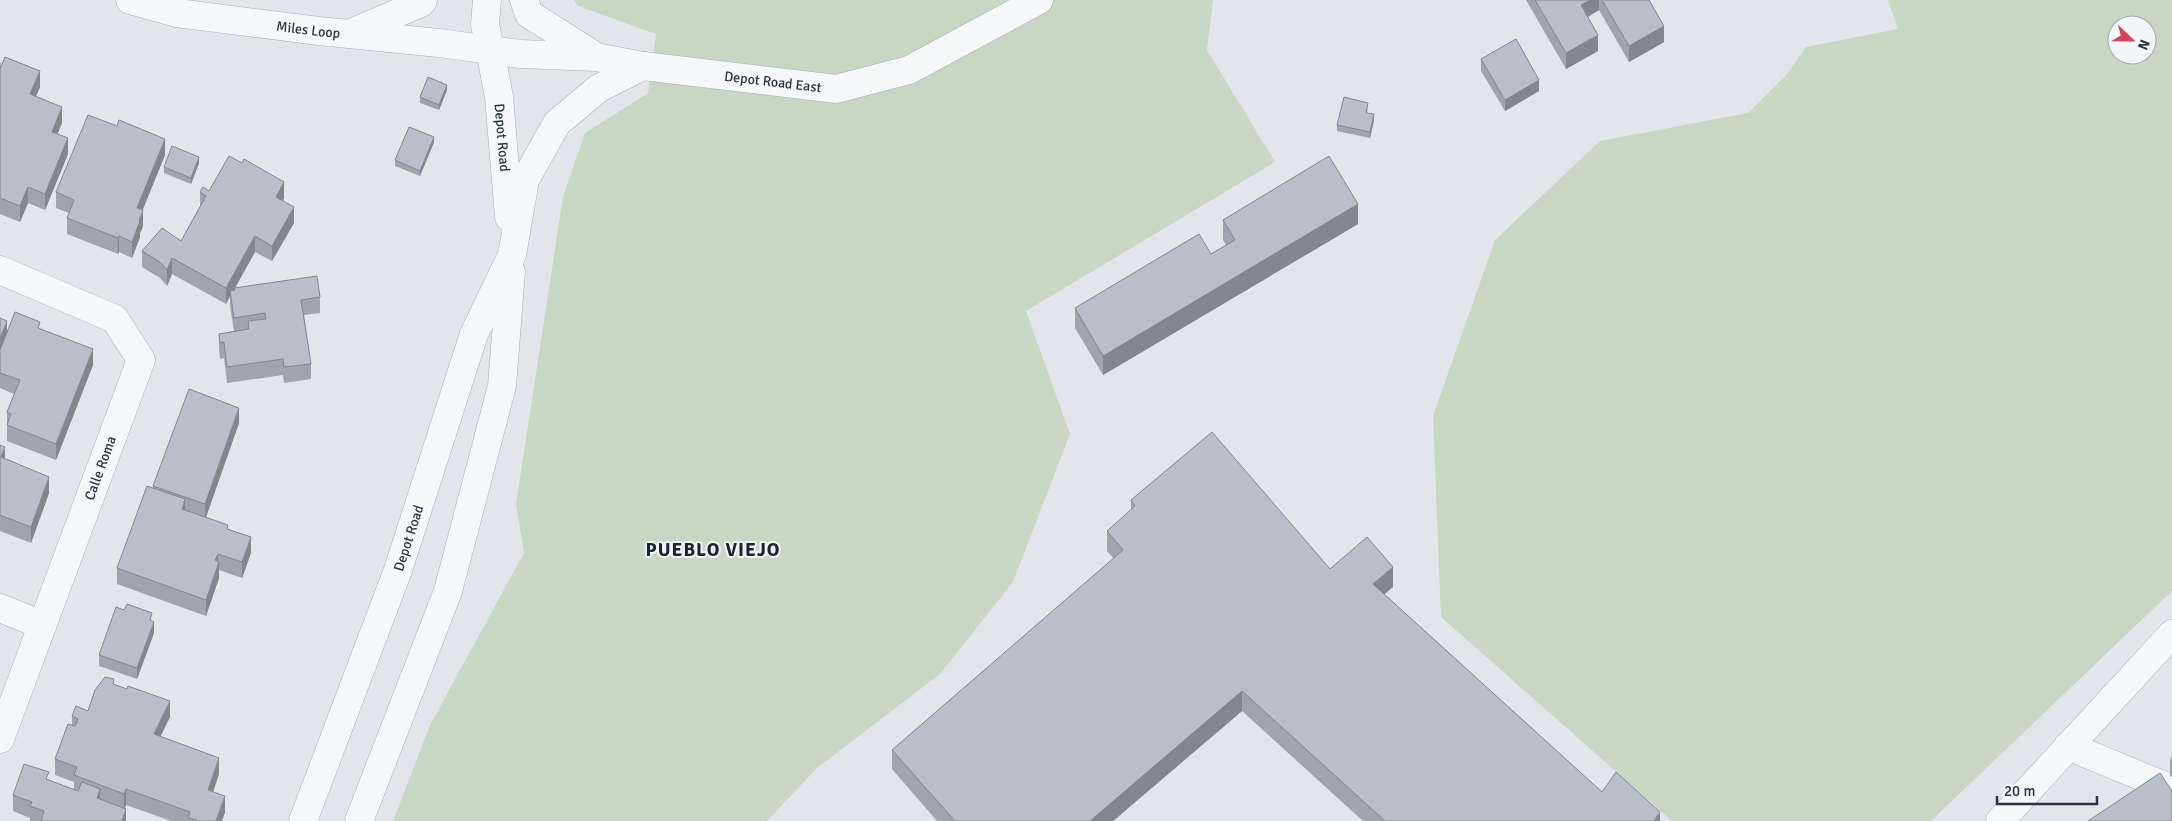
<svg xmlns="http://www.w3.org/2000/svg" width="2172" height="821" viewBox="0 0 2172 821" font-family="Signika,sans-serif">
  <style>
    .green { fill: #c8d6c3; fill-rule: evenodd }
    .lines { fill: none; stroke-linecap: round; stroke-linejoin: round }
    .minor-casing { stroke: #a7adb6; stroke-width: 29 }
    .minor { stroke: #f5f7f9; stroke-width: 28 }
    .wall { fill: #9fa4ad }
    .shaded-wall { fill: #82868d }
    .building { fill: #b9bfc9; stroke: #82868d }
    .labels { text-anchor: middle; stroke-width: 4; stroke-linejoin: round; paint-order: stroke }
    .street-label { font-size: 14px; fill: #293344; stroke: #f2f5f8 }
    .district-label { font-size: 19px; font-weight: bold; letter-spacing: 1px; fill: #1b2435; stroke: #f2f5f8 }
  </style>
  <rect width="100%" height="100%" fill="#e2e6eb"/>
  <!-- green -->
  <g class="green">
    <polygon points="574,0 1213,0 1207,50 1275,162 1026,311 1070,434 1013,582 940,674 817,768 767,821 393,821 430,725 524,553 516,504 563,197 585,133 648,93 656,34 578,6"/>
    <path d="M 1888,0 L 2172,0 L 2172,591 L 1931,821 L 1672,821 L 1441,617 L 1433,416 L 1495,240 L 1600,141 L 1748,113 L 1787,74 L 1806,47 L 1898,29 ZM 2117,25 L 2147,25 L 2147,55 L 2117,55 Z"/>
  </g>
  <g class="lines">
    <!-- minor casing -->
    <g class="minor-casing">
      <g id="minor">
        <path id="s1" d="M 130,0 L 177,13 L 319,31 L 439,43 L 521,54 L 596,57 L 643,66 L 836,89 L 909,70 L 1039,0"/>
        <path id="s2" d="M 487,0 L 485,24 L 499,97 L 509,217"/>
        <polyline points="524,0 529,14 595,56"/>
        <polyline points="351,33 421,3 423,0"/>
        <polyline points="0,270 115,319 141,360 0,739"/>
        <polyline points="0,608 42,625"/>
        <polyline points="2068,746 2172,789"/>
        <path id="s3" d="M 303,821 L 398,570 L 474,334 L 512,255 L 525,180 L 557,123 L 599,88 L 643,66"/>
        <polyline points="359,821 448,591 502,386 511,272"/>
        <polyline points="2000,821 2172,634"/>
      </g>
    </g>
    <!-- minor -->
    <use href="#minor" class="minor"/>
  </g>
  <!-- wall -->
  <g class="wall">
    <polygon points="1526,0 1649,0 1664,42 1629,62 1599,10 1588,17 1598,51 1566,69"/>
    <polygon points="1481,59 1539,91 1505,111 1481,71"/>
    <polygon points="0,60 1,67 40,87 36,96 62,123 57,134 68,154 45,210 28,203 20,222 0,214"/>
    <polygon points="447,90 439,110 420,103 420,97"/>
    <polygon points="1368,109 1367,113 1374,120 1370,138 1337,131 1337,125"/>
    <polygon points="434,142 420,176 395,166 395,160"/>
    <polygon points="165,155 142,210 143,226 140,233 140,237 132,258 119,252 118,254 67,234 67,218 69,213 56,208 56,192"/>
    <polygon points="199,163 191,184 164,173 164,167"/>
    <polygon points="209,191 284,198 283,201 294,223 272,261 255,252 235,288 320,297 320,313 304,315 311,364 311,379 284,383 283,375 227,383 224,358 220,359 219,349 219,334 234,331 230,306 230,296 226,304 172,274 167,286 160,278 142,267 142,251 181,241 200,207 200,192"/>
    <polygon points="1223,220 1358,224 1103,375 1075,328 1075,308 1211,254 1226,245 1223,240"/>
    <polygon points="0,318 7,331 40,329 93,365 56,460 7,441 7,412 14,394 0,388"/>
    <polygon points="239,423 206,517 228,529 251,553 242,578 219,570 219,578 206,616 117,584 117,568 153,488 153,486"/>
    <polygon points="0,445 5,459 49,493 31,543 0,531"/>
    <polygon points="1131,500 1330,569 1393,587 1384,594 1602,792 1660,821 1363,821 1242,711 1113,821 937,821 892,769 892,750 1114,559 1107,551 1107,531 1131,510"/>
    <polygon points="152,621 154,633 137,679 99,666 99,655"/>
    <polygon points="114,684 170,717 160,736 219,774 213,792 225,812 222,821 171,821 126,805 125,808 126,821 30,821 30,818 13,811 13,795 49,780 74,790 74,782 55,775 55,759 72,725 72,716 88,711"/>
    <polygon points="2172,755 2172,777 2170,776 2170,760"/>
  </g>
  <!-- shaded-wall -->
  <g class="shaded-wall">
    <polygon points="1590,0 1599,0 1599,10 1581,21 1581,5"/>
    <polygon points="1664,26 1664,42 1629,62 1629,46"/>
    <polygon points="1598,35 1598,51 1566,69 1566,53"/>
    <polygon points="40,71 40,87 30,110 30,94"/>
    <polygon points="1539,80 1539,91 1505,111 1505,100"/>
    <polygon points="447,85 447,90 439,110 439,105"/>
    <polygon points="62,107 62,123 52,148 52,132"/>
    <polygon points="1374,114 1374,120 1370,138 1370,132"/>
    <polygon points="434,137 434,142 420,176 420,171"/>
    <polygon points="68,138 68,154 45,210 45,194"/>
    <polygon points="165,139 165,155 137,224 137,208"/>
    <polygon points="199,157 199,163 191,184 191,178"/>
    <polygon points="284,182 284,198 276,213 276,197"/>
    <polygon points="28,187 28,203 20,222 20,206"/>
    <polygon points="1358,204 1358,224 1103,375 1103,356"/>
    <polygon points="294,207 294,223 272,261 272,246"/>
    <polygon points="143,210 143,226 140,233 140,237 132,258 132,242"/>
    <polygon points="119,236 119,252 118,254 118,238"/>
    <polygon points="255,236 255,252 231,295 230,291 230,296 226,304 226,288"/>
    <polygon points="172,258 172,274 167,286 167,270"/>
    <polygon points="7,321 7,337 0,363 0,339"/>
    <polygon points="93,349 93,365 56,460 56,444"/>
    <polygon points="239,408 239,423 205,520 205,504"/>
    <polygon points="5,447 5,463 1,457"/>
    <polygon points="49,477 49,493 31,543 31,527"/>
    <polygon points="185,499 185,515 182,509"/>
    <polygon points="251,537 251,553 242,578 242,562"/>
    <polygon points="218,554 218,565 219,562 219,578 206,616 206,600 215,560"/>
    <polygon points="1393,567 1393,587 1373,604 1373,584"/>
    <polygon points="154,622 154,633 137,679 137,668"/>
    <polygon points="1242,691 1242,711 1113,821 1090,821"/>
    <polygon points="170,701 170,717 154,750 154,734"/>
    <polygon points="219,758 219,774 208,806 208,790"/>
    <polygon points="100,789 100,805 97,798"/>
    <polygon points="126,789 126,805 124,810 124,794"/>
    <polygon points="225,796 225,812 222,821 216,821"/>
    <polygon points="126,809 126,821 122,821"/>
    <polygon points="1660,812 1660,821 1654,821"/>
  </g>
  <!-- building -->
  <g class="building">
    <polygon points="1535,0 1590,0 1581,5 1598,35 1566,53"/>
    <polygon points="1602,0 1649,0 1664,26 1629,46"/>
    <polygon points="1516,39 1539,80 1505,100 1481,59"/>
    <polygon points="5,57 40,71 30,94 62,107 52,132 68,138 45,194 28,187 20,206 0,198 0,69"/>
    <polygon points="428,77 447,85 439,105 420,97"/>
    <polygon points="1344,97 1368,103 1366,113 1374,114 1370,132 1337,125"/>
    <polygon points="88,115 117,126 119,120 165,139 137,208 143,210 139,221 140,221 132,242 119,236 118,238 67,218 74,200 56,192"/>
    <polygon points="409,127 434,137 420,171 395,160"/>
    <polygon points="172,146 199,157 191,178 164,167"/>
    <polygon points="229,156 242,163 244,159 284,182 276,197 294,207 272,246 255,236 226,288 172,258 167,270 160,262 142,251 162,228 181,241 206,196 200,192 203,187 209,191"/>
    <polygon points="1329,156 1358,204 1103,356 1075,308 1199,234 1211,254 1235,240 1223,220"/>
    <polygon points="317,276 320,297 301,300 311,364 284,367 283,359 227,367 224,342 220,343 219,334 249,329 248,321 266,319 265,313 234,318 230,291 235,290 234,288"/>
    <polygon points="15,312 40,322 38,328 93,349 56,444 7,425 11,414 7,412 20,380 0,373 0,350"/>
    <polygon points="0,318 7,321 0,339"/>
    <polygon points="189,389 239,408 205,504 153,486"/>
    <polygon points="1212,432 1330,569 1367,537 1393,567 1373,584 1602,792 1616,772 1660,812 1654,821 1385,821 1242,691 1090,821 955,821 892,750 1123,550 1107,531 1135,506 1131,500"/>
    <polygon points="0,445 5,447 1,457 49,477 31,527 0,515"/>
    <polygon points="147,486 185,499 182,509 228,525 227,529 251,537 242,562 218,554 215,560 219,562 206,600 117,568"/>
    <polygon points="127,604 152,613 150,620 154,622 137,668 99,655 116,607 124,610"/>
    <polygon points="105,677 114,679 113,684 127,689 128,686 170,701 154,734 219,758 208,790 225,796 216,821 198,821 188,817 190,812 126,789 124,794 74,775 77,767 55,759 68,724 75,726 78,719 72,716 76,706 88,711 95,690"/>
    <polygon points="24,764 49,772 46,779 78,791 82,782 100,789 97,798 126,809 122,821 41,821 44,811 30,806 32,802 13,795"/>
    <polygon points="2160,773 2172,791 2172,821 2088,821"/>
  </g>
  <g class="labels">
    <!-- street labels -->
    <g class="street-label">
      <text dy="5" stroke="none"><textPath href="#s1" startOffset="181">Miles Loop</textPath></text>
      <text dy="5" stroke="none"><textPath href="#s1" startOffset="649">Depot Road East</textPath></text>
      <text dy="5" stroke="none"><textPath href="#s2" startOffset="139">Depot Road</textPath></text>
      <text transform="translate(100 468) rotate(-70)" y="5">Calle Roma</text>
      <text dy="5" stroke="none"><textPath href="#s3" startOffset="302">Depot Road</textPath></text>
    </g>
    <!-- district labels -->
    <g class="district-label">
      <text x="713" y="556">PUEBLO VIEJO</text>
    </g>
  </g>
  <!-- north arrow -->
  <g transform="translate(2132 40) rotate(112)"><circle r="24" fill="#f2f5f8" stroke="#a2a7b0"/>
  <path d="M0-4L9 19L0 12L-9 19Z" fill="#d64159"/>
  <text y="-8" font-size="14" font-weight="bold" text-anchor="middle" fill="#293344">N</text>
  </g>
  <!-- scale -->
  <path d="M1997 796v8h100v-8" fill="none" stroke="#293344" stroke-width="2.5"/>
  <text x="2004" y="796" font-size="15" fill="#293344" stroke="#f2f5f8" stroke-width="4" paint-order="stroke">20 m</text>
</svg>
